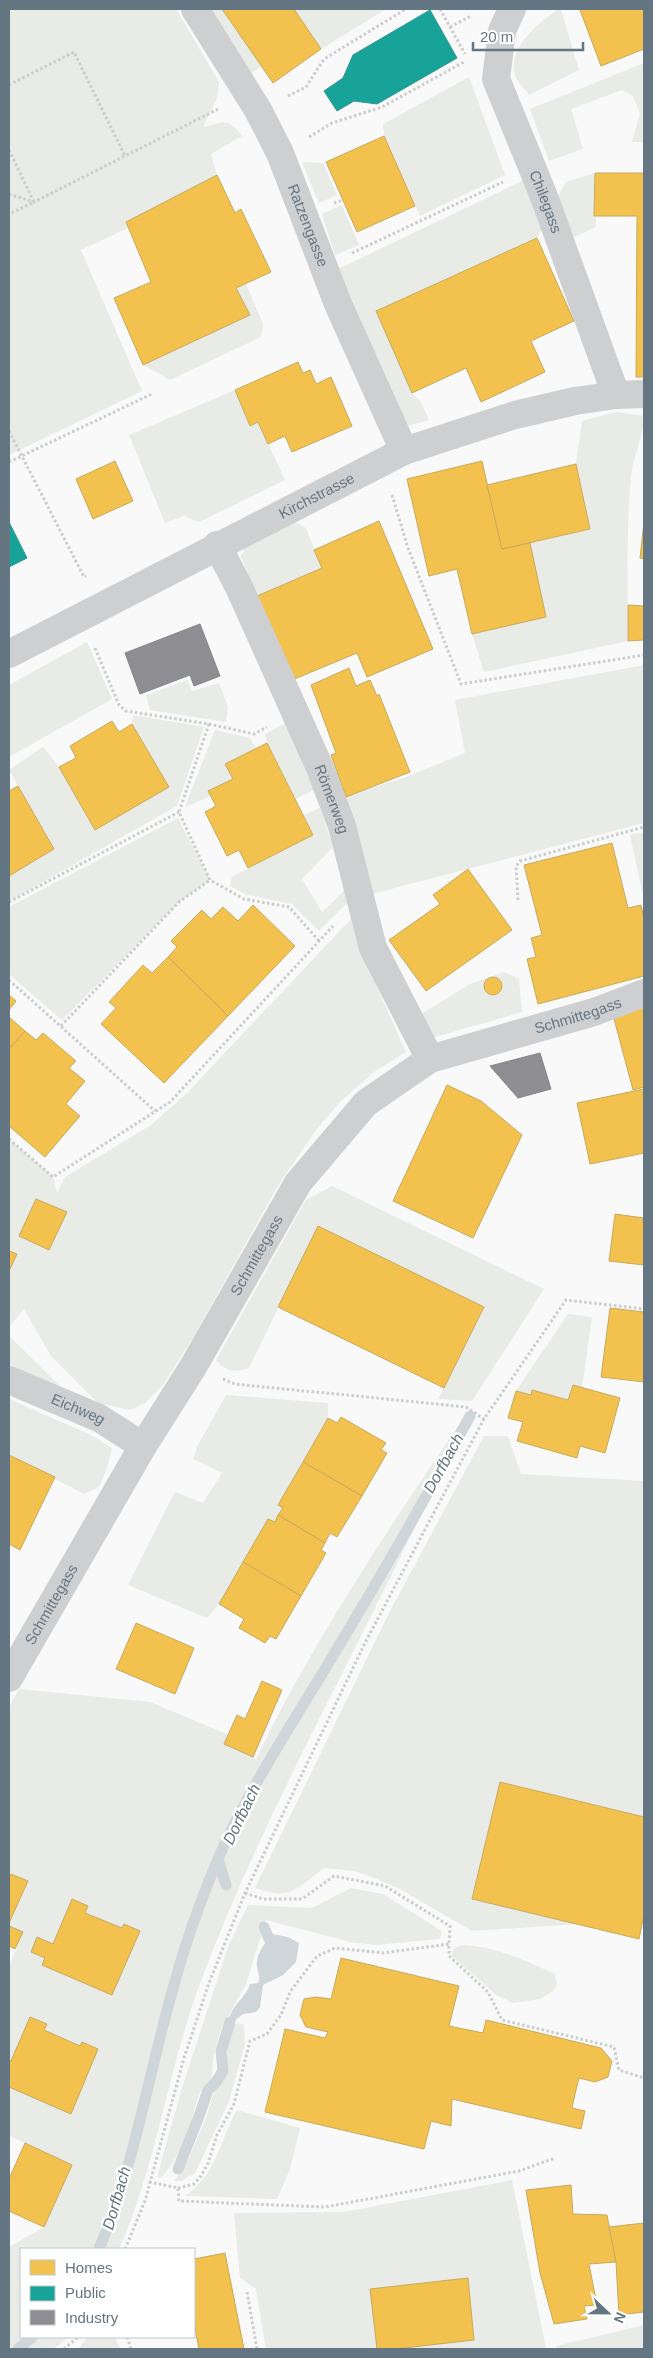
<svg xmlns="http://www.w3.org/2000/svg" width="653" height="2358" viewBox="0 0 653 2358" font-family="Arial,sans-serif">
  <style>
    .green { fill: #e8ebe6 }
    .water { fill: #ced6d9 }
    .homes { fill: #f2c14e; stroke: #c8aa5e }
    .public { fill: #17a398; stroke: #2e9692 }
    .industry { fill: #8d8d92; stroke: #81868e }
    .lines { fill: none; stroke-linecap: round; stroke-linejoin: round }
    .stream { stroke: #ced6d9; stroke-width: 11 }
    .path { stroke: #cbcccd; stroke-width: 3; stroke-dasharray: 2.5 2.5; stroke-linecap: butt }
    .minor { stroke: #cecfd0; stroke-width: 28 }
    .labels { text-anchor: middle; stroke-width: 5; stroke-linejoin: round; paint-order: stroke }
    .street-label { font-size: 15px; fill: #657683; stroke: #fff }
    .water-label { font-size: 16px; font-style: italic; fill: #60757c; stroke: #fff }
  </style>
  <rect width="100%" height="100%" fill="#f9f9f9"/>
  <!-- green -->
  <g class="green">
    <path d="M 9,9 L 176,9 L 219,82 L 217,98 L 203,127 C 225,122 227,117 242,136 L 211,154 L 217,175 L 126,222 L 128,228 L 81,250 L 142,391 L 9,455 Z"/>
    <polygon points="208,9 222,9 262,66 252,73 241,75"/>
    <polygon points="294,9 386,9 321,49"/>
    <path d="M 558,9 L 561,9 L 579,70 L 529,95 C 525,89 517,82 515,75 C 507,47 539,23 558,9 Z"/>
    <polygon points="644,63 644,142 632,142 640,114 633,96 622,90 571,109 583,149 549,161 530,109"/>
    <polygon points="469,77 505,175 420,216 384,136 383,124"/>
    <polygon points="302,162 323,163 337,195 319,203"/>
    <polygon points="595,173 596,227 570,239 555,202 566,182"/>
    <polygon points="526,179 544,225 537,238 376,311 412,393 421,402 429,420 407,426 338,269"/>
    <polygon points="342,205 359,245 335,255 322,214"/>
    <polygon points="246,284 263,324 261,337 170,380 143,365 249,315 236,288"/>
    <polygon points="235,390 250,425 258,422 285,480 199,522 184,516 165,523 129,435"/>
    <path d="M 616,412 L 644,416 C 644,437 633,455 631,476 C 626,530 628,586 628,641 L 484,672 L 472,634 L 546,617 L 530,543 L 590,529 L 576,464 L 582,421 Z"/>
    <polygon points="294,522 306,528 322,568 257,596 241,556 246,545"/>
    <polygon points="87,642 112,699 9,757 9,685"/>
    <polygon points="644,665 644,823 368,895 346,796 406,777 465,753 455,700"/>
    <polygon points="187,680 192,691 219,683 228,707 226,722 150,710 146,695"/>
    <polygon points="133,715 204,727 177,806 9,901 9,876 54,849 9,770 43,747 59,767 96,830 169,787 132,724"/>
    <polygon points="286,723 314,790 295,799 267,743 265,734"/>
    <polygon points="215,730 250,738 256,748 226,764 233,779 209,791 211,796 185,807"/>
    <polygon points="320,808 333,847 302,879 322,912 347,888 350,900 319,931 292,904 247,895 230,886 232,877 313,835 303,815"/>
    <polygon points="178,818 210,880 179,902 62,1020 9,974 9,907"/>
    <polygon points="644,832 644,900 630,835"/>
    <polygon points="351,919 368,967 406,1052 374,1072 341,1101 316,1130 279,1184 194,1336 163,1385 145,1403 130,1410 98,1403 51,1356 24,1309 9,1327 9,1139 53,1177 57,1193 65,1177 151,1125 186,1094"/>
    <polygon points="504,972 519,979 522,1012 432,1038 418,1016 470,984"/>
    <path d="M 332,1186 L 544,1289 L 472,1401 L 438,1399 L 484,1307 L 318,1226 L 249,1368 C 235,1373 226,1372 216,1360 L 306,1200 Z"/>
    <polygon points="568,1314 592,1317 582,1387 573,1385 568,1400 532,1390 531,1395 516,1391"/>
    <polygon points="9,1336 66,1392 9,1364"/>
    <polygon points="226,1395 328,1403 328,1418 278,1505 283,1508 275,1522 268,1519 219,1604 207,1618 128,1585 175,1492 203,1503 222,1473 193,1459 198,1445"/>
    <polygon points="9,1399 91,1435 112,1448 107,1468 99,1487 84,1494 9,1455"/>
    <path d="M 464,1417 L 471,1422 C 430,1493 396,1567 359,1640 C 303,1751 245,1863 201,1981 C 168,2068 157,2164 119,2249 L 21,2249 L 21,2337 L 68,2337 L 54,2349 L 9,2349 L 9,2247 L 44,2227 L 72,2165 L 10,2136 L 9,2137 L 9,1966 L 23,1933 L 9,1926 L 9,1923 L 27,1881 L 9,1873 L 9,1707 L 19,1689 L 150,1702 L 229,1735 L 224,1744 L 256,1759 C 314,1639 389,1528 464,1417 Z"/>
    <path d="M 484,1436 L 508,1436 L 521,1474 L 644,1481 L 644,1817 L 500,1782 L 472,1899 L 579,1924 L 472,1931 L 398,1888 L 372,1877 L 354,1871 L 324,1868 C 295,1889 292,1901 255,1888 L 390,1611 Z"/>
    <path d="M 351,1888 L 383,1894 L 442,1931 L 440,1939 L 375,1945 L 350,1942 L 266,1920 L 246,1984 L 221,2029 L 214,2053 L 211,2079 C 196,2091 195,2111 189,2128 C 182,2147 175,2163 161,2178 L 157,2177 L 182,2088 L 228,1947 L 248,1905 L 312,1908 Z"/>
    <path d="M 461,1945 C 494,1946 525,1960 555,1974 L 557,1985 L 553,1991 L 540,1999 L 513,2003 L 496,1995 L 452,1956 L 453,1949 Z"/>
    <polygon points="239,2023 244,2025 245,2044 229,2101 195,2173 181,2181 174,2181 186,2165 206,2118 215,2089 224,2076 227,2059 226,2048 234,2025"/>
    <path d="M 237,2110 L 300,2128 L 290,2169 L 277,2199 L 184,2196 C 216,2178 220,2139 237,2110 Z"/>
    <polygon points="512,2180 546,2349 266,2349 256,2289 240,2278 234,2213 344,2212"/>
    <polygon points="644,2325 644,2349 557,2349 556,2346"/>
    <polygon points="88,2337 115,2337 120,2349 78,2349"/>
  </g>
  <!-- water -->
  <path class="water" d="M 272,1934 L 288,1937 L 299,1943 L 296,1962 L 283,1975 L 263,1985 L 260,2007 L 256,2012 L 243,2014 L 232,2023 L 229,2021 C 231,2005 246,1998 250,1984 L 258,1983 C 261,1976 258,1974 257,1967 C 255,1955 265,1943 272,1934 Z"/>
  <!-- homes -->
  <g class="homes">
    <polygon points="222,9 294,9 321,49 273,83"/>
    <polygon points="584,9 644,9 644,49 601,66 580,10"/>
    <polygon points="384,136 415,206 357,232 326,162"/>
    <polygon points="595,173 644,173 644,377 636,377 637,216 594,216"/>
    <polygon points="217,175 235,213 241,209 271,272 236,288 250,315 143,365 114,298 151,282 126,222"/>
    <polygon points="537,238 574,321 531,341 545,372 481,402 466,368 412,393 376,311"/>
    <polygon points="298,362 303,373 310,370 316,384 331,377 352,426 292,452 285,436 268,444 258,422 250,426 235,390"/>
    <polygon points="115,461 133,501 93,519 76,479"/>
    <polygon points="482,461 502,549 530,543 546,617 472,634 457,569 429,576 407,479"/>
    <polygon points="576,464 590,529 502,549 487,485"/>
    <polygon points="379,521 433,649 367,677 357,653 292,680 257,596 322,568 314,550"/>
    <polygon points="644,522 644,559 640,558"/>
    <polygon points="628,605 644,606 644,640 628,641"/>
    <polygon points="349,668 356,686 370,680 377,696 379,694 410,772 346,797 331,755 336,753 311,685"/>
    <polygon points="112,721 119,732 132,724 169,787 95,830 59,767 76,758 70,746"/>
    <polygon points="267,743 313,835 248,868 239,850 227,856 205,812 216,806 208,791 233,779 225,764"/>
    <polygon points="18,786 54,849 9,876 9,791"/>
    <polygon points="612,843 628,908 641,905 644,919 644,976 538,1004 527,959 536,957 531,938 542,935 524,865"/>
    <polygon points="468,869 512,930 426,991 389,940 440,904 433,895"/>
    <polygon points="253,905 295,946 228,1016 168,957 177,947 171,941 202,910 211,919 223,907 238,921"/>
    <polygon points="168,957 228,1016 164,1083 101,1024 116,1008 109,1002 143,965 152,973"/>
    <circle cx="493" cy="986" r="9"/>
    <polygon points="9,995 16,1001 9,1010"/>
    <polygon points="644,1007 644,1087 633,1090 613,1015"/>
    <polygon points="9,1017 25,1031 9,1049"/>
    <polygon points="25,1031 36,1040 43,1033 76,1061 69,1068 85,1081 66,1104 80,1116 45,1157 9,1126 9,1049"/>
    <polygon points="447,1085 481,1101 522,1135 473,1238 393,1201"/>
    <polygon points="644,1089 644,1153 590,1164 577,1103"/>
    <polygon points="36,1199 67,1212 49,1250 19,1236"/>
    <polygon points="615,1214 644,1218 644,1265 609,1261"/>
    <polygon points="318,1226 484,1307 444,1388 278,1307"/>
    <polygon points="9,1251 17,1254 9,1271"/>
    <polygon points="610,1308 644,1312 644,1382 601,1377"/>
    <polygon points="573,1385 620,1398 605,1453 580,1446 577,1458 517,1441 523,1422 508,1418 516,1391 531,1395 532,1390 568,1400"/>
    <polygon points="341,1417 386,1443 381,1450 387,1453 362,1496 303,1462 328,1418 337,1423"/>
    <polygon points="9,1455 55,1477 20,1550 9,1544"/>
    <polygon points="303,1462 362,1496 337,1537 330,1533 325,1543 278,1515 283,1508 278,1505"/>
    <polygon points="278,1515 325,1543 321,1550 326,1553 301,1596 243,1562 268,1519 275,1522"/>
    <polygon points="243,1562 301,1596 276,1639 270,1636 265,1643 239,1628 244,1619 219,1604"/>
    <polygon points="136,1623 194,1648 175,1694 116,1669"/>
    <polygon points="262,1681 282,1690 253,1757 224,1744 237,1715 245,1719"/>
    <polygon points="500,1782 644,1817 644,1915 639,1939 472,1899"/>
    <polygon points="11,1874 28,1881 9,1923 9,1879"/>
    <polygon points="72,1899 88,1906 85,1913 122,1928 124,1924 140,1931 112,1995 42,1965 45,1958 31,1952 37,1937 53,1944"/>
    <polygon points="9,1926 23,1932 15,1949 9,1946"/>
    <polygon points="341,1958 459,1986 449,2026 483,2033 486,2020 601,2048 612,2061 608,2077 595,2082 579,2078 575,2094 572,2108 585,2111 581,2129 452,2099 451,2126 431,2121 424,2149 265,2112 285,2029 325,2038 328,2032 306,2027 300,2015 304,1999 316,1997 331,1999"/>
    <polygon points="30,2017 47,2024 44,2030 80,2046 82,2042 98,2049 71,2114 9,2087 9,2060 11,2061"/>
    <polygon points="25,2143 72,2165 44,2227 9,2211 9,2179"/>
    <polygon points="571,2185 573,2214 607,2215 616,2262 589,2264 597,2305 584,2306 587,2319 554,2324 540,2273 526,2190"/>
    <polygon points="644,2223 644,2312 619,2315 616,2262 609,2227"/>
    <polygon points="225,2253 244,2349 199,2349 194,2323 194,2259"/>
    <polygon points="468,2278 474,2340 395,2349 377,2349 370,2289"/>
  </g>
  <!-- public -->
  <g class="public">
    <polygon points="430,10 457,58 377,104 354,101 337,111 324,91 343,78 353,55"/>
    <polygon points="9,522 27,558 9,567"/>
  </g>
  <!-- industry -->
  <g class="industry">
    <polygon points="200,624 220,676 194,686 190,675 140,694 125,653"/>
    <polygon points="540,1053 551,1089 518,1098 490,1066"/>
  </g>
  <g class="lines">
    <!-- stream -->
    <g class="stream">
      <polyline points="218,1859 226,1885"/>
      <polyline points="264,1927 269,1939"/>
      <polyline points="178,2169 198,2119 208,2090 216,2082 223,2071 221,2051 230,2022"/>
      <path d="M 99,2249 C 134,2167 148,2077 172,1992 C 184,1947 199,1904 217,1861 C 247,1792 289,1729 328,1664 C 377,1583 425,1500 470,1416"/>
      <polyline points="18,2349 32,2337"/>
    </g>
    <!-- path -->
    <g class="path">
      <polyline points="440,9 465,54"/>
      <polyline points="450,27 471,16"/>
      <polyline points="9,85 74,52 125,156"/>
      <polyline points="288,96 306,87 324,59 406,9"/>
      <polyline points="309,137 332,123 382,107 464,62"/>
      <polyline points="9,150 34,202 9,214"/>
      <polyline points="9,194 34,202 218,109"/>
      <polyline points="334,203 343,200"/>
      <polyline points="352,253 503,182"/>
      <polyline points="9,431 84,577 86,576"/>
      <polyline points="9,462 152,394"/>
      <polyline points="392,495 408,548 461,684 644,655"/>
      <polyline points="95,648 119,705 126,711 209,724 254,734 267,727"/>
      <polyline points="209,724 179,812 210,880 244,899 289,907 319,941"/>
      <polyline points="518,900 516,866 520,861 644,827"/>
      <polyline points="9,902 179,812"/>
      <polyline points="9,980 155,1111"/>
      <polyline points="61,1026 179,902 210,880"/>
      <polyline points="9,1139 53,1177 170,1102 333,926"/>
      <polyline points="223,1379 235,1384 466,1407 484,1419"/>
      <polyline points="245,1893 263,1899 302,1899 334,1876 385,1886 450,1926 449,1944"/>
      <polyline points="149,2182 178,2188 179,2201 325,2207 519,2171 555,2158"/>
      <polyline points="178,2188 194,2184 201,2176 208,2163 217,2135 234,2104 250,2041 267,2034 281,2015 290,1992 317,1956 335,1948 383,1953 449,1944 449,1956 488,1992 502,2020 614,2047 619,2070 644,2078"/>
      <polyline points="125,2249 145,2201 184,2058 209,1983 245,1893 365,1643 430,1520 484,1419 566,1300 644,1309"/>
      <polyline points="247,2292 257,2349"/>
      <polyline points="127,2337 131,2349"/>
      <polyline points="64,2349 78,2337"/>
    </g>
    <!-- minor -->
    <g class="minor">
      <path id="s1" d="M 195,9 L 258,110 L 280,153 L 338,304 L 404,451"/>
      <path id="s2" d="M 512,9 L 502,31 L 496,79 L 543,194 L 616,395"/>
      <path id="s3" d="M 217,545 L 239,587 L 320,768 L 342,826 L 373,948 L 430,1059"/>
      <path id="s4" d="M 9,654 L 404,451 L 515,415 L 575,401 L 616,395 L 644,394"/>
      <path id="s5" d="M 9,1380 L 99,1418 L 143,1446"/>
      <path id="s6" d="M 9,1678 L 143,1446 L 193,1367 L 298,1183 L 366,1103 L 430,1059 L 594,1012 L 644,993"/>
    </g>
  </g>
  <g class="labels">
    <!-- street labels -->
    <g class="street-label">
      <text dy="5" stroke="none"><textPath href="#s2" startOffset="205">Chilegass</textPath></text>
      <text dy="5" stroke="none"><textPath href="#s1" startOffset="245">Ratzengasse</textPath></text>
      <text dy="5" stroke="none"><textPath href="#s4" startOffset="346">Kirchstrasse</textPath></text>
      <text dy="5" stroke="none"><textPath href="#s3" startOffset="279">Römerweg</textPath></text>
      <text dy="5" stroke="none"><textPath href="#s6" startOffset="910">Schmittegass</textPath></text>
      <text dy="5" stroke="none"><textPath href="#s6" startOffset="490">Schmittegass</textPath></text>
      <text dy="5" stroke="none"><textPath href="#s5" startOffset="75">Eichweg</textPath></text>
      <text dy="5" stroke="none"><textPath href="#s6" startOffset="85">Schmittegass</textPath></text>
    </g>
    <!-- water labels -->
    <g class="water-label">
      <text transform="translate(443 1463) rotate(-61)" y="6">Dorfbach</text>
      <text transform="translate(241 1814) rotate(-64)" y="6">Dorfbach</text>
      <text transform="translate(116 2198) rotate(-74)" y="6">Dorfbach</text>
    </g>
  </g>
  <!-- border -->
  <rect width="653" height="2358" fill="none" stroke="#657683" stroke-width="20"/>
  <!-- legend -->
  <rect x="20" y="2248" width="175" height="90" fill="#ffffff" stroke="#c1c8cd"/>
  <rect x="30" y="2260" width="25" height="15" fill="#f2c14e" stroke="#c1c8cd"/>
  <text x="65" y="2273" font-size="15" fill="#657683">Homes</text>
  <rect x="30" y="2286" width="25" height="15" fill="#17a398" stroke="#c1c8cd"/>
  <text x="65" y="2298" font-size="15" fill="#657683">Public</text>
  <rect x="30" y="2310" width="25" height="15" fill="#8d8d92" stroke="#c1c8cd"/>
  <text x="65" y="2323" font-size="15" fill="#657683">Industry</text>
  <!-- north arrow -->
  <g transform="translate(608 2313) rotate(112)" stroke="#ffffff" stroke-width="4" paint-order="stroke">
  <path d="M0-4L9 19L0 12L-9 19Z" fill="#657683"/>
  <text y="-8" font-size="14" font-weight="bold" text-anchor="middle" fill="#657683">N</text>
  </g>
  <!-- scale -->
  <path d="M473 42v8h110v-8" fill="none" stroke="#657683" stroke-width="2.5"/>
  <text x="480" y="42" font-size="15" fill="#657683" stroke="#ffffff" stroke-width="4" paint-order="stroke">20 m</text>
</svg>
